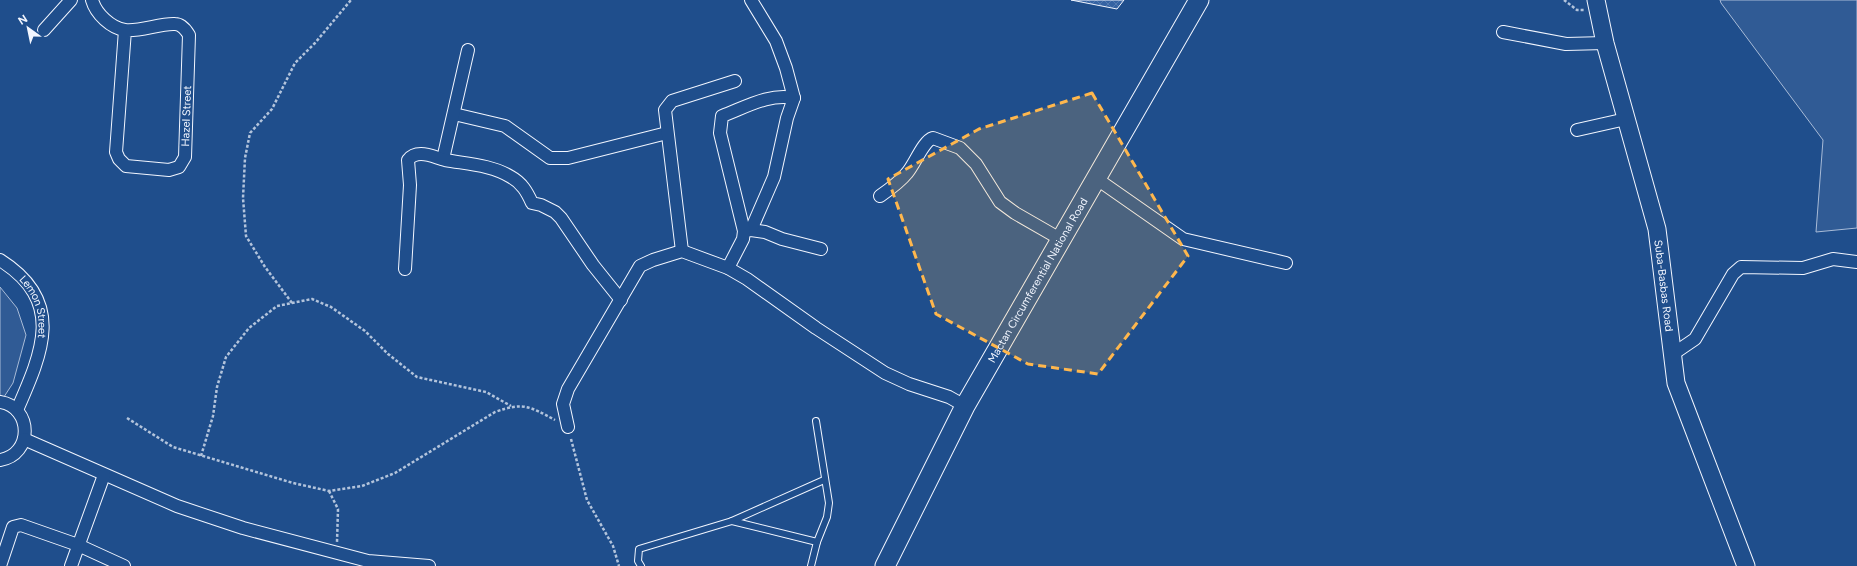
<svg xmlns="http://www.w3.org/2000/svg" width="1857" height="566" viewBox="0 0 1857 566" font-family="Figtree,sans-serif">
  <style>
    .built { fill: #305b95; stroke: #a8bbd7 }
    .building { fill: url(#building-cross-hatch); stroke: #f2f6ff }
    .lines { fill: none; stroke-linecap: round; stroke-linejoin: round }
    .lane-casing { stroke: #f2f6ff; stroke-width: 8 }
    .street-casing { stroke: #f2f6ff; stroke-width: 14 }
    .secondary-casing { stroke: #f2f6ff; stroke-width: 19 }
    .primary-casing { stroke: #f2f6ff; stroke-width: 21 }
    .path { stroke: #b3c4dc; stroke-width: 2.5; stroke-dasharray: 3 2; stroke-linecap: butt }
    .lane { stroke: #1f4e8c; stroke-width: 6 }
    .street { stroke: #1f4e8c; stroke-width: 12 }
    .secondary { stroke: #1f4e8c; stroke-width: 17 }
    .primary { stroke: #1f4e8c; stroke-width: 19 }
    .marked { fill: #ffb74d; fill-opacity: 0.2; stroke: #ffb74d; stroke-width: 3; stroke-dasharray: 8 5; stroke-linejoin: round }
    .labels { text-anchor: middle; stroke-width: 3; stroke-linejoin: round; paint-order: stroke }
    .street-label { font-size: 11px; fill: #f2f6ff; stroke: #1f4e8c }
  </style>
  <defs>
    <pattern id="building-cross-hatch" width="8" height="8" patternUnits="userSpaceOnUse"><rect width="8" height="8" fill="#3563a3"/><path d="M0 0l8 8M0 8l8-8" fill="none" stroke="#537ab1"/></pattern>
  </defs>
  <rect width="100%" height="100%" fill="#1f4e8c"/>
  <!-- built -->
  <g class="built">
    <polygon points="1720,0 1857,0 1857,228 1816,232 1823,140 1721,3"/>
    <polygon points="0,287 17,308 26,335 13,383 0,403"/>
  </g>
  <!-- building -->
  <polygon class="building" points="1071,0 1124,0 1117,9"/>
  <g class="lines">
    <!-- lane casing -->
    <g class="lane-casing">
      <g id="lane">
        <polyline points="732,521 817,542"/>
        <polyline points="641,566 638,561 639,549 732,521 824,480"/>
        <polyline points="811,566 817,542 827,517 829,503 816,421"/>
      </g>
    </g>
    <!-- street casing -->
    <g class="street-casing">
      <g id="street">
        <path d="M 92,0 C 96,14 111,28 125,30 C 139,32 161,23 175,24 C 182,24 186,30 189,35 L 185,157 L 179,167 L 169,170 L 126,166 L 119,159 L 116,152 L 125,30"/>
        <polyline points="44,30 71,0"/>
        <polyline points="1503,32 1566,44 1605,43"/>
        <polyline points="454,114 505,126 550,158 568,158 667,133"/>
        <polyline points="1577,130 1626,119"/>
        <polyline points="443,159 468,50"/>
        <polyline points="1097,179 1183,239 1286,263"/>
        <path d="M 880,196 C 890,189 900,182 907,173 C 915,164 923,141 933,138 L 960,148 L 976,164 L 1000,202 L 1015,213 L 1062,240"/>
        <polyline points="751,230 765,232 782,239 821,249"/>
        <polyline points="744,231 751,230 774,177 787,118 794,98 786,68 776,41 751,0"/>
        <polyline points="682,251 665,110 672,101 735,81"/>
        <path id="s1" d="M 0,260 C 65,301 43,351 17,410"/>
        <path d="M 728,268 L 743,239 L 744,231 L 720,133 L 722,116 C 746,107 769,93 794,98"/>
        <path d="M 405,269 L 410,185 L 408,160 C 411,156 416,154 421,154 C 430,154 437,158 445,160 C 467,164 492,165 511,177 C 522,183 527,192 532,203 L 541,205 L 555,212 L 561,218 L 593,265 L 621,300"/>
        <polyline points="1673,354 1695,339 1733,274 1741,267 1803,268 1833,259 1857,262"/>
        <path d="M 0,402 C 33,407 33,455 0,460"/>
        <polyline points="568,427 563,404 568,389 640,266 653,260 682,251 728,268 747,279 816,328 885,373 909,384 949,397 965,406"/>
        <polyline points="24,439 177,506 243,528 368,561 429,566"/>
        <polyline points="0,566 13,527 21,525 78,545 124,566"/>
        <polyline points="71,566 104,475"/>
      </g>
    </g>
    <!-- secondary casing -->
    <g class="secondary-casing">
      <g id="secondary">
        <path id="s2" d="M 1596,0 L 1605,43 L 1657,229 L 1676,383 L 1746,566"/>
      </g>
    </g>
    <!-- primary casing -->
    <g class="primary-casing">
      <g id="primary">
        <path id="s3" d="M 885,566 L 965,406 L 1199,0"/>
      </g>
    </g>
    <!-- path -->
    <g class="path">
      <polyline points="1564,0 1577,10 1584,10"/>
      <polyline points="292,303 265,267 246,236 243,198 245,158 250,133 272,109 295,63 315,43 351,0"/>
      <path d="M 127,418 L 173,447 L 293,483 L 329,491 L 362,486 L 395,473 L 495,412 C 523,402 529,406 555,420"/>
      <polyline points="571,439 587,500 613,546 619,566"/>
      <polyline points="201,456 213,416 217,387 226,357 249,328 277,306 312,299 331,307 365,331 388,354 417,377 486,392 511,406"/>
      <polyline points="329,491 338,509 337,542"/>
    </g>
    <!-- lane -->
    <use href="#lane" class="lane"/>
    <!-- street -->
    <use href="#street" class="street"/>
    <!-- secondary -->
    <use href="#secondary" class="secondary"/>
    <!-- primary -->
    <use href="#primary" class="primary"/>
  </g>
  <!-- marked area -->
  <path class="marked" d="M 1092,93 L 1188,256 L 1098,374 L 1028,364 L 936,314 L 888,179 L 979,129 Z"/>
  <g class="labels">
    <!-- street labels -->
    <g class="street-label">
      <text transform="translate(186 116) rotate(-88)" y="4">Hazel Street</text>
      <text dy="4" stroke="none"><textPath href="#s3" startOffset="324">Mactan Circumferential National Road</textPath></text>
      <text dy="4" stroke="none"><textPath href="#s2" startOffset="294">Suba-Basbas Road</textPath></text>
      <text dy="4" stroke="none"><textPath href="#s1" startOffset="61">Lemon Street</textPath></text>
    </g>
  </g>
  <!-- north arrow -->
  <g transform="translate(28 28) rotate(327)" stroke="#1f4e8c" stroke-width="3" paint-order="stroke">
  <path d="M0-3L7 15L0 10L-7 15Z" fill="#f2f6ff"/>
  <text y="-6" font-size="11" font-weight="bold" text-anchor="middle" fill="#f2f6ff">N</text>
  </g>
</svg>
